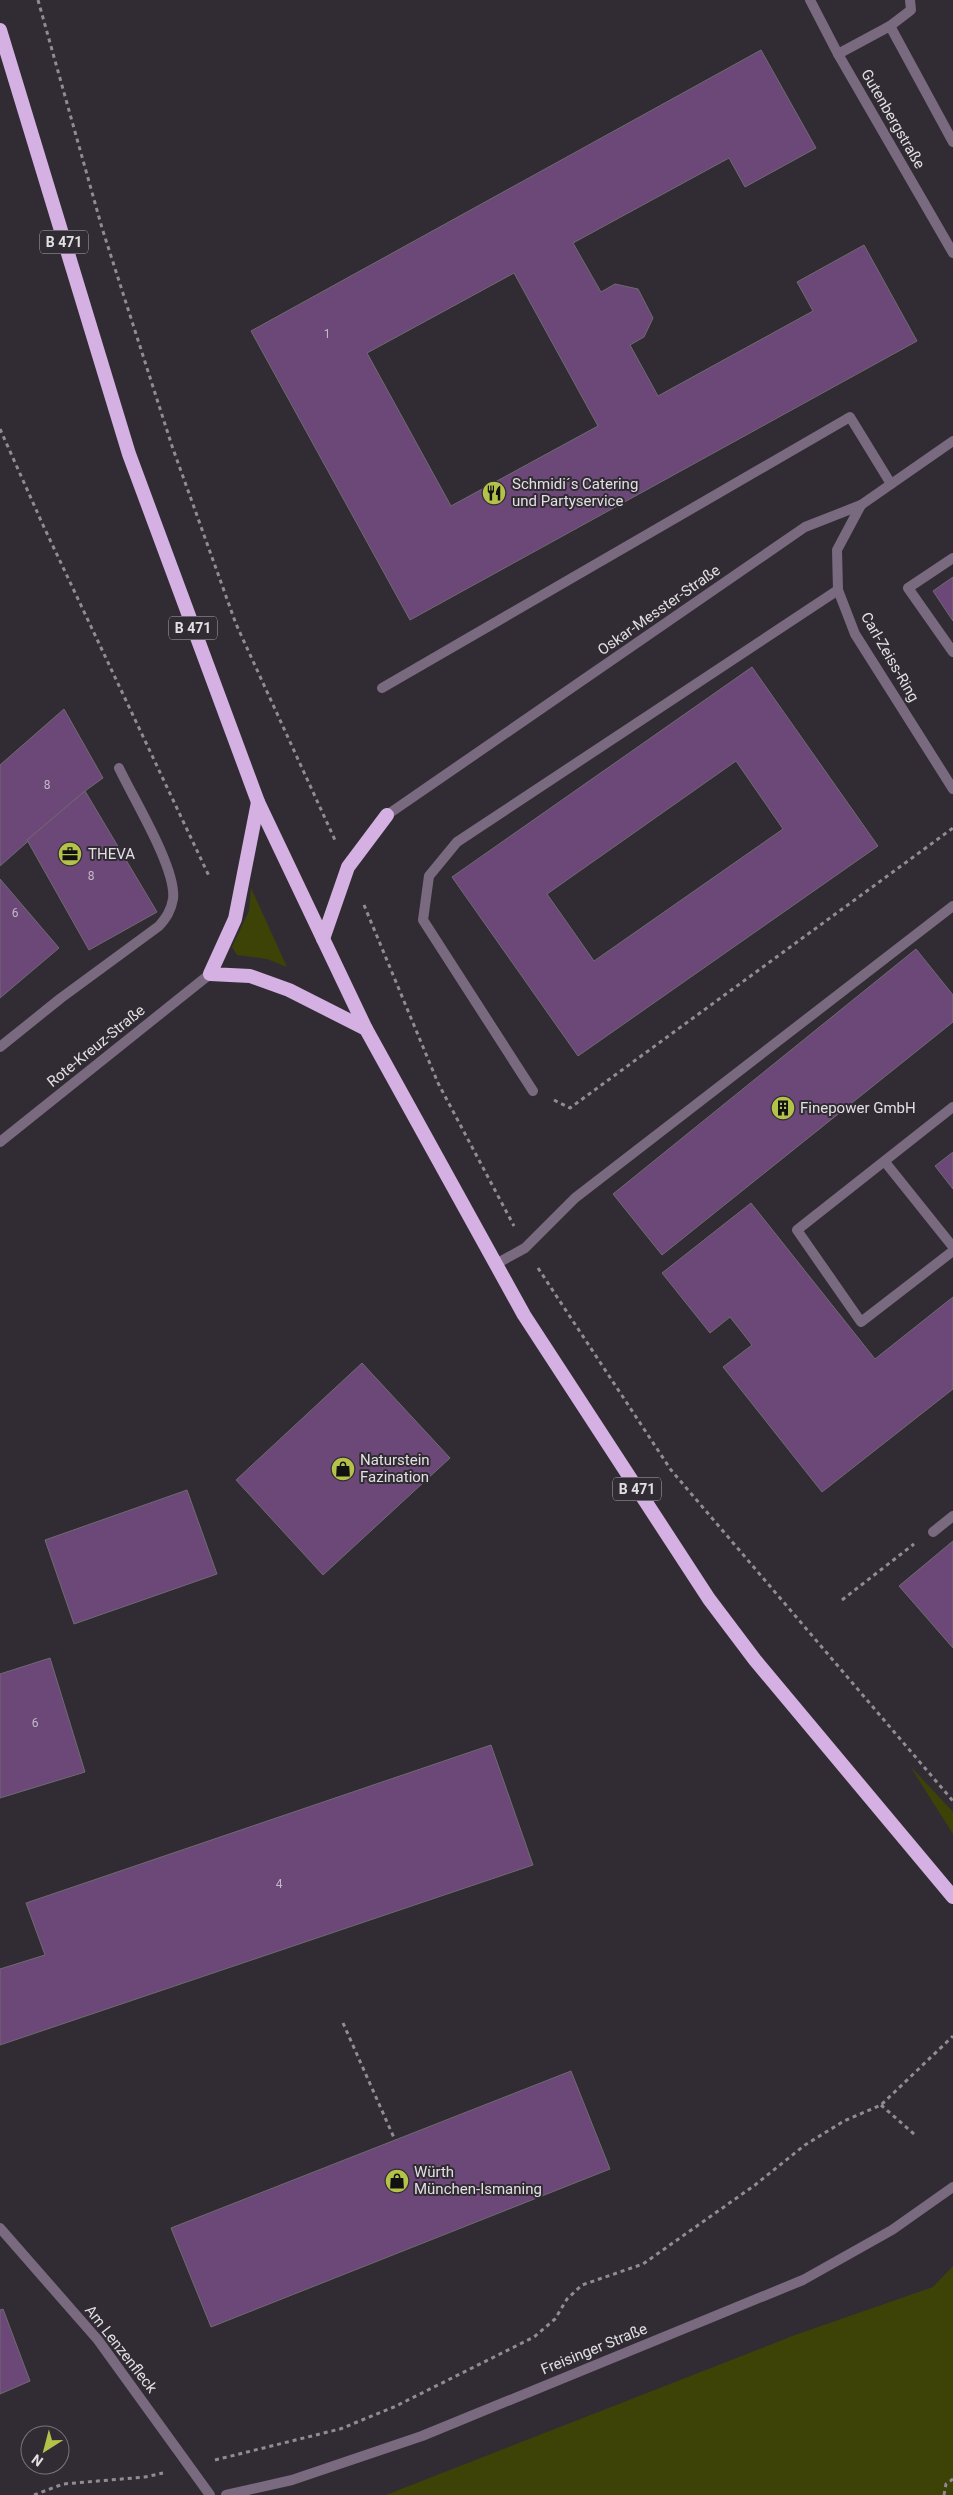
<svg xmlns="http://www.w3.org/2000/svg" width="953" height="2495" viewBox="0 0 953 2495" font-family="Roboto,sans-serif">
  <style>
    .green { fill: #3d4307 }
    .building { fill: #6b4877; stroke: #706a72; fill-rule: evenodd }
    .lines { fill: none; stroke-linecap: round; stroke-linejoin: round }
    .path { stroke: #908c91; stroke-width: 3; stroke-dasharray: 4 4; stroke-linecap: butt }
    .service { stroke: #7a6a80; stroke-width: 10 }
    .minor { stroke: #7a6a80; stroke-width: 10 }
    .trunk { stroke: #d5b0e2; stroke-width: 14 }
    .labels { text-anchor: middle; stroke-width: 4; stroke-linejoin: round; paint-order: stroke }
    .number-label { font-size: 12px; fill: #c4b9c8 }
    .shield { fill: #312c33; stroke: #ada9ae; stroke-width: 1 }
    .shield-label { font-size: 14px; font-weight: bold; fill: #e2dfe3 }
    .street-label { font-size: 15px; fill: #e2dfe3; stroke: #312c33 }
    .poi-label { font-size: 15px; fill: #e2dfe3; stroke: #312c33; text-anchor: start }
  </style>
  <rect width="100%" height="100%" fill="#312c33"/>
  <!-- green -->
  <g class="green">
    <polygon points="251,888 287,967 267,959 237,955 232,947 249,911"/>
    <polygon points="910,1766 953,1812 953,1834"/>
    <polygon points="953,2266 953,2495 386,2495 795,2335 933,2287"/>
  </g>
  <!-- building -->
  <g class="building">
    <path d="M 761,50 L 816,148 L 745,187 L 729,158 L 573,243 L 601,292 L 615,284 L 638,289 L 653,318 L 644,337 L 630,345 L 658,396 L 813,311 L 797,282 L 864,245 L 917,341 L 410,620 L 251,331 ZM 514,273 L 598,426 L 451,506 L 367,353 Z"/>
    <polygon points="953,577 953,621 933,591"/>
    <path d="M 752,667 L 878,846 L 578,1056 L 452,877 ZM 736,761 L 783,829 L 594,961 L 547,894 Z"/>
    <polygon points="64,709 103,778 85,791 0,866 0,765"/>
    <polygon points="85,791 157,912 89,950 27,840"/>
    <polygon points="0,879 59,948 0,998"/>
    <polygon points="916,949 953,995 953,1022 662,1255 613,1194"/>
    <polygon points="953,1152 953,1189 935,1166"/>
    <polygon points="751,1203 875,1359 953,1297 953,1389 822,1492 723,1367 752,1345 730,1317 710,1333 662,1273"/>
    <polygon points="362,1363 450,1458 323,1575 236,1480"/>
    <polygon points="187,1490 217,1574 74,1624 45,1540"/>
    <polygon points="953,1541 953,1648 899,1586"/>
    <polygon points="50,1658 85,1772 0,1798 0,1674"/>
    <polygon points="491,1745 533,1865 0,2045 0,1969 45,1955 26,1903"/>
    <polygon points="571,2071 610,2169 211,2327 171,2228"/>
    <polygon points="3,2309 30,2381 0,2394 0,2310"/>
  </g>
  <g class="lines">
    <!-- path -->
    <g class="path">
      <polyline points="38,0 102,228 172,446 236,624 335,840"/>
      <polyline points="0,429 43,525 209,876"/>
      <polyline points="364,905 438,1083 514,1226"/>
      <polyline points="554,1100 570,1108 953,828"/>
      <polyline points="538,1268 671,1470 953,1801"/>
      <polyline points="842,1600 914,1544"/>
      <polyline points="343,2023 395,2140"/>
      <polyline points="881,2105 914,2134"/>
      <polyline points="215,2460 340,2429 394,2407 534,2337 555,2319 567,2299 582,2285 643,2264 755,2185 805,2145 844,2121 881,2105 953,2036"/>
      <polyline points="34,2495 63,2484 145,2477 163,2473"/>
      <polyline points="944,2495 946,2484 953,2479"/>
    </g>
    <!-- service -->
    <g class="service">
      <polyline points="890,26 911,10 910,0"/>
      <polyline points="838,54 890,26 953,142"/>
      <polyline points="953,558 908,588 953,652"/>
      <polyline points="382,688 850,417 891,484"/>
      <path d="M 0,1047 L 61,998 L 159,926 C 166,918 171,911 173,899 C 177,869 133,798 119,768"/>
      <polyline points="533,1091 423,920 429,876 457,842 838,590"/>
      <polyline points="953,1107 797,1230 861,1322 953,1251"/>
      <polyline points="885,1162 953,1247"/>
      <polyline points="496,1264 525,1248 575,1198 953,906"/>
      <polyline points="933,1532 953,1516"/>
    </g>
    <!-- minor -->
    <g class="minor">
      <polyline points="810,0 838,54 953,253"/>
      <polyline points="861,505 837,550 838,590 855,634 953,789"/>
      <polyline points="387,815 805,527 861,505 953,441"/>
      <polyline points="0,1142 210,974"/>
      <polyline points="0,2228 98,2340 210,2495"/>
      <polyline points="226,2495 292,2480 422,2436 803,2280 892,2230 953,2187"/>
    </g>
    <!-- trunk -->
    <g class="trunk">
      <polyline points="0,30 129,454 258,802 366,1029 524,1315 709,1599 755,1660 953,1897"/>
      <polyline points="258,802 235,919 210,974 250,976 289,990 366,1029"/>
      <polyline points="323,939 348,867 387,815"/>
    </g>
  </g>
  <!-- icons -->
  <defs>
    <g id="restaurant-disc" transform="scale(1.25)"><circle r="9.5" fill="#b4c24a" stroke="#312c33"/><path d="M-5-6h1v4h1v-4h1v4h1v-4h1v5L-1.5 .5V6h-2V.5L-5-1ZM5-6V6H3V1.5H1.5Q1.5-4 5-6Z" fill="#111"/></g>
    <g id="office-disc" transform="scale(1.25)"><circle r="9.5" fill="#b4c24a" stroke="#312c33"/><path d="M-6-3h4V-5.5h4V-3h4V5H-6ZM-1-4.5V-3h2v-1.5ZM-6 0V1H6V0Z" fill="#111"/></g>
    <g id="building-disc" transform="scale(1.25)"><circle r="9.5" fill="#b4c24a" stroke="#312c33"/><path d="M-4-6H4V6H1V3H-1V6H-4ZM-2.5-4.3h1.7v1.8h-1.7ZM.8-4.3h1.7v1.8H.8ZM-2.5-1h1.7V.8h-1.7ZM.8-1h1.7V.8H.8Z" fill="#111"/></g>
    <g id="shop-disc" transform="scale(1.25)"><circle r="9.5" fill="#b4c24a" stroke="#312c33"/><path d="M-5-2.5h2.3a2.7 3.5 0 0 1 5.4 0H5L5.5 6h-11ZM-1.5-2.5h3a1.5 2.3 0 0 0-3 0Z" fill="#111"/></g>
  </defs>
  <g fill-rule="evenodd">
    <use href="#restaurant-disc" x="494" y="493"/>
    <use href="#office-disc" x="70" y="854"/>
    <use href="#building-disc" x="783" y="1108"/>
    <use href="#shop-disc" x="343" y="1469"/>
    <use href="#shop-disc" x="397" y="2181"/>
  </g>
  <g class="labels">
    <!-- number labels -->
    <g class="number-label">
      <text x="327" y="338">1</text>
      <text x="47" y="789">8</text>
      <text x="91" y="880">8</text>
      <text x="15" y="917">6</text>
      <text x="35" y="1727">6</text>
      <text x="279" y="1888">4</text>
    </g>
    <!-- shield labels -->
    <g class="shield">
      <rect x="40" y="230.5" width="48" height="23" rx="4"/>
      <rect x="169" y="616.5" width="48" height="23" rx="4"/>
      <rect x="613" y="1477.5" width="48" height="23" rx="4"/>
    </g>
    <g class="shield-label">
      <text x="64" y="247">B 471</text>
      <text x="193" y="633">B 471</text>
      <text x="637" y="1494">B 471</text>
    </g>
    <!-- street labels -->
    <g class="street-label">
      <text transform="translate(893 119) rotate(60)" y="5">Gutenbergstraße</text>
      <text transform="translate(659 610) rotate(-35)" y="5">Oskar-Messter-Straße</text>
      <text transform="translate(890 657) rotate(60)" y="5">Carl-Zeiss-Ring</text>
      <text transform="translate(96 1046) rotate(-39)" y="5">Rote-Kreuz-Straße</text>
      <text transform="translate(121 2349) rotate(52)" y="5">Am Lenzenfleck</text>
      <text transform="translate(594 2349) rotate(-22)" y="5">Freisinger Straße</text>
    </g>
    <!-- poi labels -->
    <g class="poi-label">
      <text x="512" y="489">Schmidi´s Catering<tspan x="512" dy="17">und Partyservice</tspan></text>
      <text x="88" y="859">THEVA</text>
      <text x="800" y="1113">Finepower GmbH</text>
      <text x="360" y="1465">Naturstein<tspan x="360" dy="17">Fazination</tspan></text>
      <text x="414" y="2177">Würth<tspan x="414" dy="17">München-Ismaning</tspan></text>
    </g>
  </g>
  <!-- north arrow -->
  <g transform="translate(45 2450) rotate(216)"><circle r="24" fill="#312c33" stroke="#787479"/>
  <path d="M0-4L9 19L0 12L-9 19Z" fill="#b4c24a"/>
  <text y="-8" font-size="14" font-weight="bold" text-anchor="middle" fill="#e2dfe3">N</text>
  </g>
</svg>
